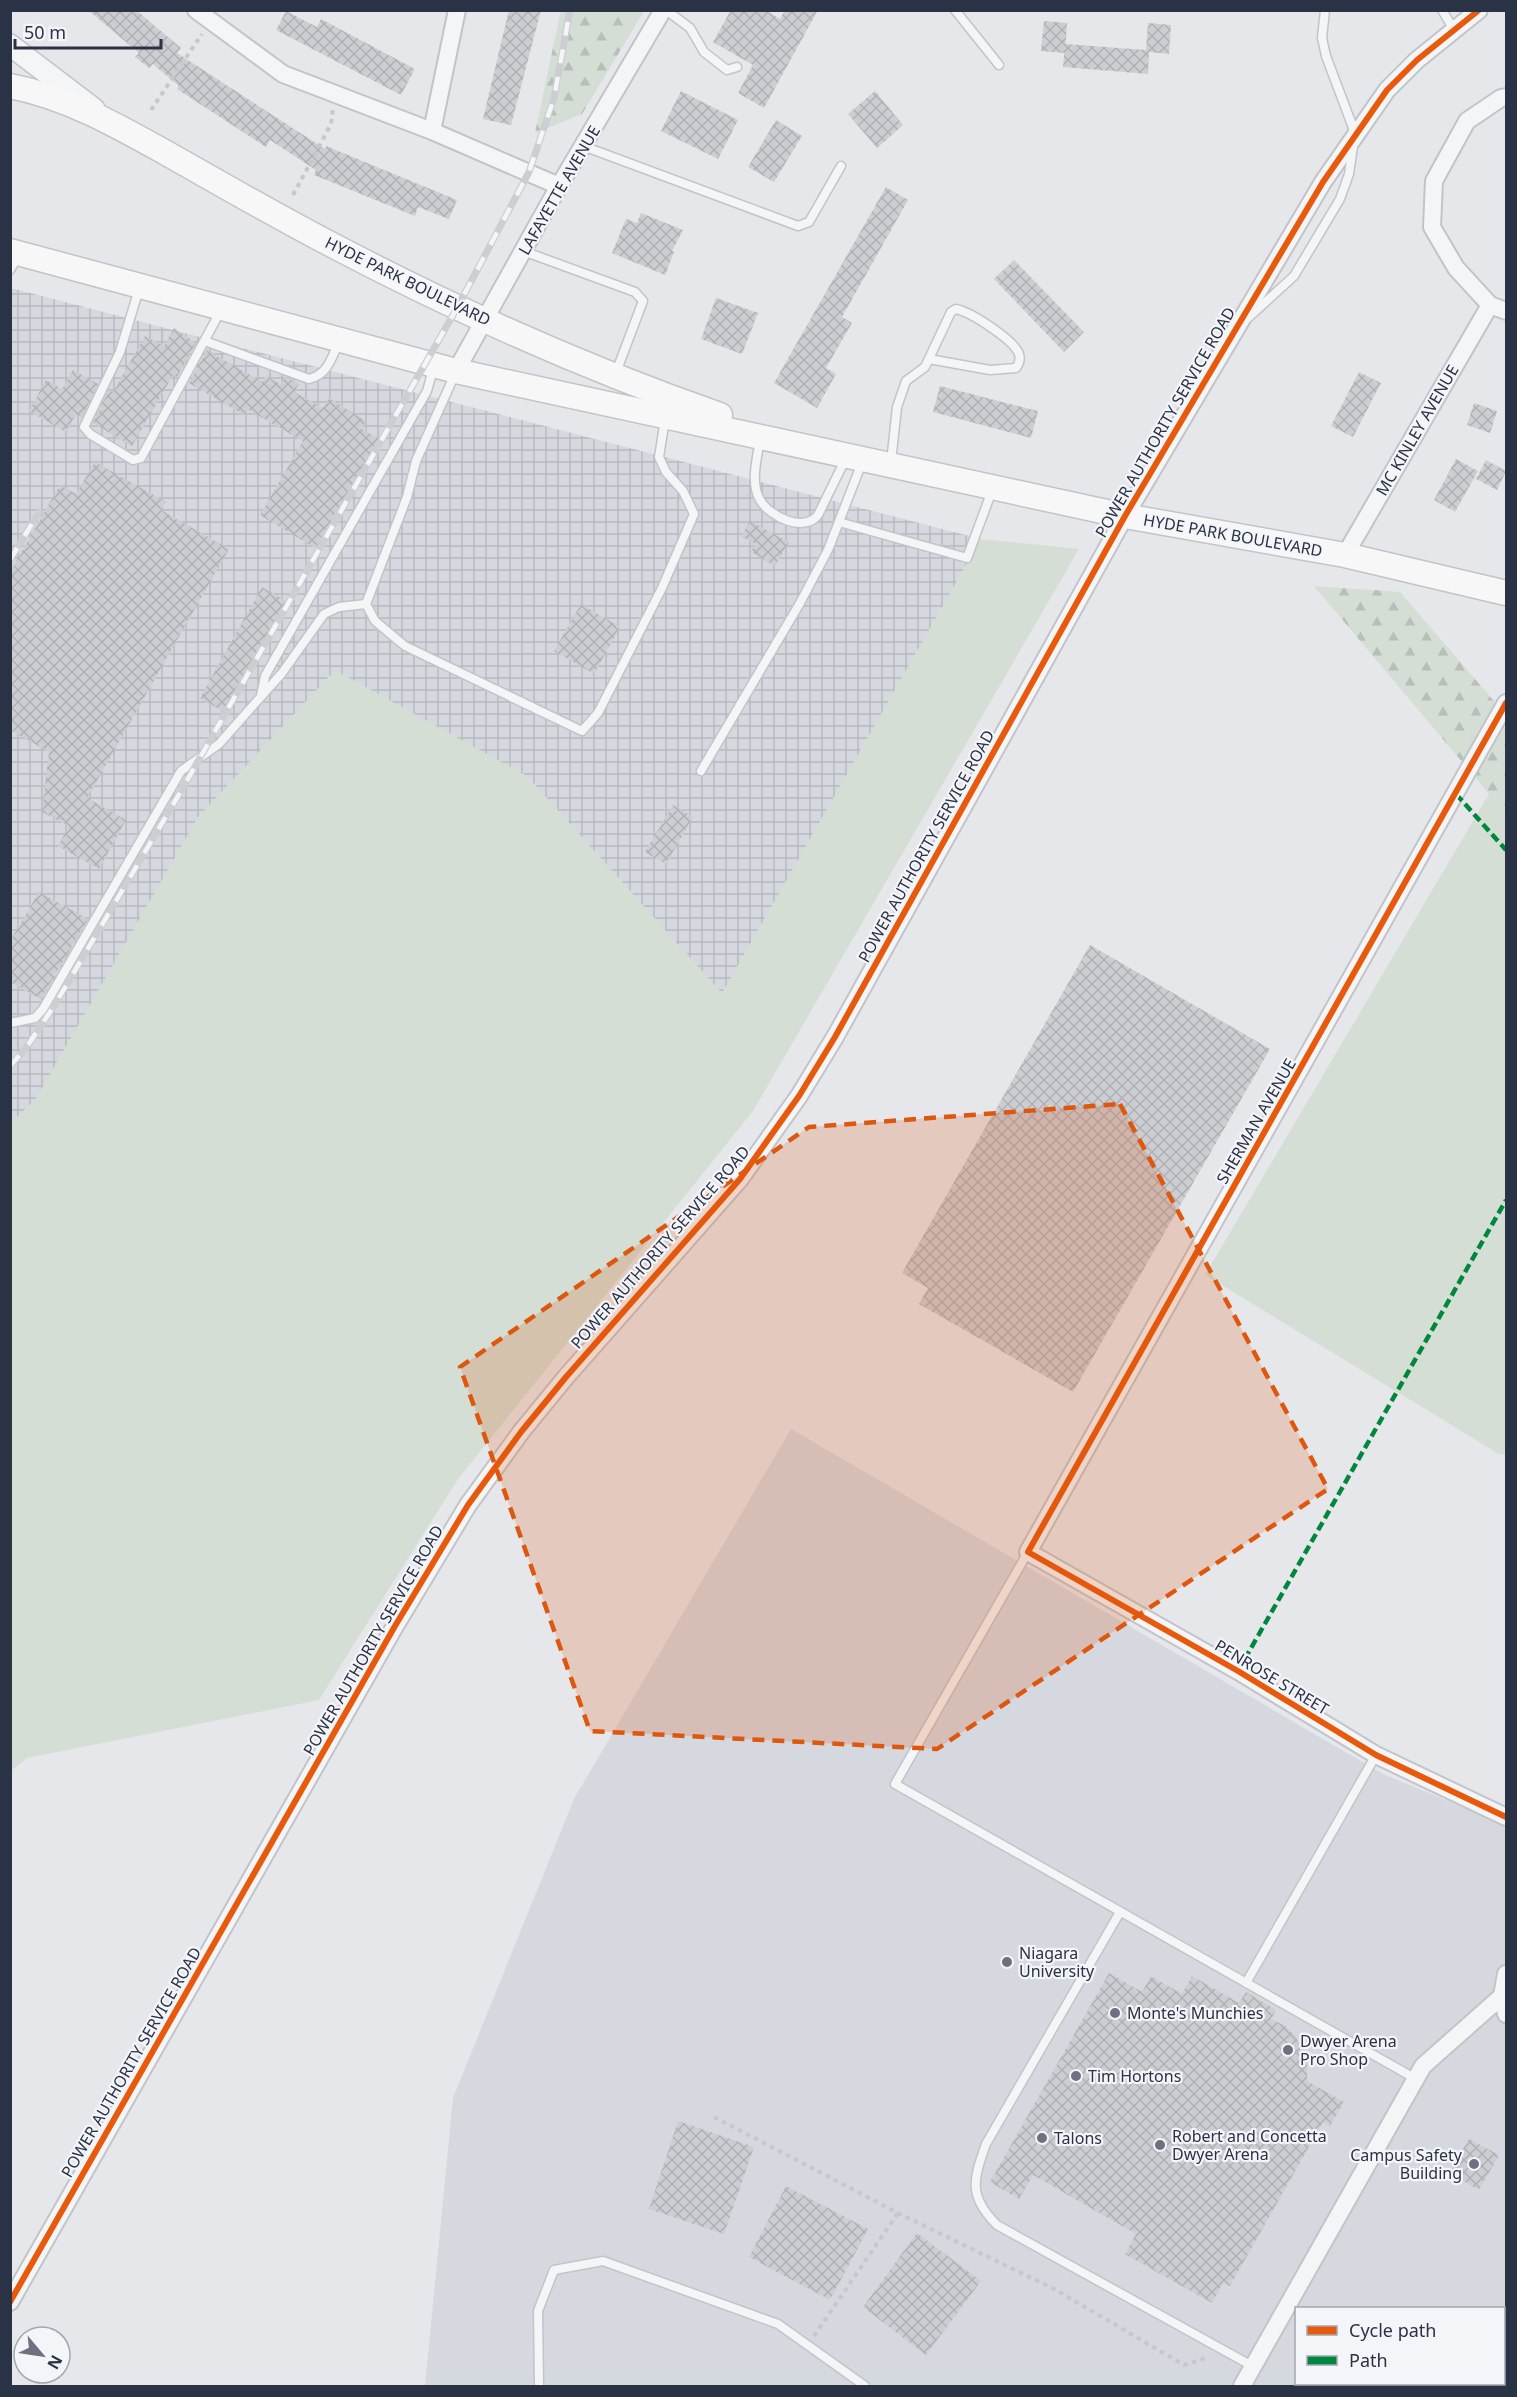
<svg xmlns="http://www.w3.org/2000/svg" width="1517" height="2397" viewBox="0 0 1517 2397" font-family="'Noto Sans',sans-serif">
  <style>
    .built { fill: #d5d8df; fill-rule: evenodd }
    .industrial { fill: url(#industrial-grid) }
    .grass { fill: #d4ded5 }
    .forest { fill: url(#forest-firs) }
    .building { fill: url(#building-cross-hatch) }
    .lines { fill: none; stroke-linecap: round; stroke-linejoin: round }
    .service-casing { stroke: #c2c4c8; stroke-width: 11 }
    .minor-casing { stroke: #c2c4c8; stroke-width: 20 }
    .tertiary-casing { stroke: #c2c4c8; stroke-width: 24 }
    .secondary-casing { stroke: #c2c4c8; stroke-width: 27 }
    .path { stroke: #c6c8cc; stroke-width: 4; stroke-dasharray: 4.5 4.5; stroke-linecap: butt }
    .service { stroke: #f4f5f6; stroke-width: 8 }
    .minor { stroke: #f4f5f6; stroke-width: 16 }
    .tertiary { stroke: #f4f5f6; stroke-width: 21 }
    .secondary { stroke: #f7f7f8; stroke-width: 24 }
    .rail-casing { stroke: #cdced1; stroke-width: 7 }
    .rail { stroke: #f3f5f9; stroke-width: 4.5; stroke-dasharray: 14; stroke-linecap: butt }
    .quiet { stroke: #00873e; stroke-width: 4.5; stroke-dasharray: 9 4.5; stroke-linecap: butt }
    .cycleway-casing { stroke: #f3f5f9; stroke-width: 10 }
    .cycleway { stroke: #e8590c; stroke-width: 6 }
    .marked { fill: #de570f; fill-opacity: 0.2; stroke: #de570f; stroke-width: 4.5; stroke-dasharray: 12 8; stroke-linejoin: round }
    .poi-dot { fill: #6b717f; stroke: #f3f5f9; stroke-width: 2 }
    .labels { text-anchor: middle; stroke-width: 4.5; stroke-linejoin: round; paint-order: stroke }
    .street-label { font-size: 16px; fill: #2a3245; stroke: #f3f5f9 }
    .poi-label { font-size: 16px; fill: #2a3245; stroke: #f3f5f9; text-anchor: start }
  </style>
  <defs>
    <pattern id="industrial-grid" width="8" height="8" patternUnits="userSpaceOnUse" patternTransform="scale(1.5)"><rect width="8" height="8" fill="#d5d8df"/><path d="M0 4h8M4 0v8" fill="none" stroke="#b7bac1"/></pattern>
    <pattern id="forest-firs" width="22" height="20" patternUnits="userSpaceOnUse" patternTransform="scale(1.5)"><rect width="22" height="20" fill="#d4ded5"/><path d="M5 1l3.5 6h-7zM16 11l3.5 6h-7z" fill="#b6bfb8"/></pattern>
    <pattern id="building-cross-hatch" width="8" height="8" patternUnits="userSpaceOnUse" patternTransform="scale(1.5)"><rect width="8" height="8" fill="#ccced2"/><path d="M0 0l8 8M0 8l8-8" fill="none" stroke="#afb1b6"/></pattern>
  </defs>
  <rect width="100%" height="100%" fill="#e5e7ea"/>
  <!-- built -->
  <path class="built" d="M 791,1429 L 1383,1774 L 1506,1825 L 1506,2386 L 425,2386 L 453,2098 L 574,1799 ZM 1296,2308 L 1504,2308 L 1504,2384 L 1296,2384 Z"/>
  <!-- industrial -->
  <polygon class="industrial" points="11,288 981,539 722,994 527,776 35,1100 11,1123"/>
  <!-- grass -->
  <g class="grass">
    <polygon points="981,539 1079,549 753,1111 458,1479 319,1700 27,1758 11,1771 11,1123 35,1100 198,817 335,670 527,776 722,993"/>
    <polygon points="1489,794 1506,814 1506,1454 1499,1454 1205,1275"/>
  </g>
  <!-- forest -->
  <g class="forest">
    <polygon points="561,10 644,11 582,114 535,133"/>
    <polygon points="1314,586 1400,592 1506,715 1506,814"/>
  </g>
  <!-- building -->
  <g class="building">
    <polygon points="88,10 136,10 181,48 177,53 325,149 326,146 457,200 449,219 418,207 415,216 314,175 316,170 270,140 266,147 177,89 179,86 153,64 149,68 135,57 139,53"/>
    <polygon points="509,10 541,10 511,125 483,119"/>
    <polygon points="731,10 765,10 780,19 785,10 818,10 764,108 738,93 753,65 713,42"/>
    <polygon points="286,11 317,27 321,19 415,69 401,95 276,30"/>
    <polygon points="1044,21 1067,23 1065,53 1041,51"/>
    <polygon points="1148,23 1171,25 1169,54 1149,52 1148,74 1063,67 1065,44 1146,50"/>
    <polygon points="681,91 738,120 718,159 661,131"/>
    <polygon points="875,91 903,125 877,148 848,114"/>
    <polygon points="776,120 802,136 774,182 748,167"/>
    <polygon points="886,187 908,200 842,317 852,323 826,368 836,374 817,408 774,383"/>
    <polygon points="641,213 683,230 672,251 674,252 665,275 612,253 626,219 637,223"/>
    <polygon points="1014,260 1084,332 1064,352 994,279"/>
    <polygon points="716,298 758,313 742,354 701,339"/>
    <polygon points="174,328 196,343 177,377 173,375 132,446 93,423 109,390 113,392 145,336 164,346"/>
    <polygon points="207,350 262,382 265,376 281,384 285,377 291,379 299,384 294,392 323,408 329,398 366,421 362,429 379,439 315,548 260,515 303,441 247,409 244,415 189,383"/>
    <polygon points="73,370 98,384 82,417 76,414 66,432 29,411 46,380 62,389"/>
    <polygon points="1359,372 1381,383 1353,437 1331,426"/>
    <polygon points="940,386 1038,411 1031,438 933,412"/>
    <polygon points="1474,403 1497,411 1490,433 1467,425"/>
    <polygon points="1456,459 1478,471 1455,512 1434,500"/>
    <polygon points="1486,460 1506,471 1497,490 1476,479"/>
    <polygon points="95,462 166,502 161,510 229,549 87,798 126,820 99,869 58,846 69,826 42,812 49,752 10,730 10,572 60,485 76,494"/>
    <polygon points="750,521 789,542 775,566 751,552 755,544 741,536"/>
    <polygon points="262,587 288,602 226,713 200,698"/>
    <polygon points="581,604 620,627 594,674 554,651"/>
    <polygon points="673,805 693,817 666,864 645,852"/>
    <polygon points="39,892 88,919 41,999 10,982 10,941"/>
    <polygon points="1090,945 1270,1049 1073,1392 919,1304 928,1288 902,1273"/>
    <polygon points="1109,1973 1142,1992 1151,1976 1182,1994 1192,1976 1239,2003 1246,1992 1276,2010 1271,2019 1285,2026 1296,2037 1307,2065 1307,2081 1344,2102 1330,2126 1323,2122 1230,2286 1223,2283 1212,2303 1125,2254 1136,2234 1033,2175 1019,2199 990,2182"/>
    <polygon points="678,2121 754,2147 724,2234 649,2209"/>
    <polygon points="1469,2139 1499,2155 1479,2190 1449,2173"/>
    <polygon points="786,2186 868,2229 830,2300 749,2257"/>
    <polygon points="917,2233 981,2281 926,2355 863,2307"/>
  </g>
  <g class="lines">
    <!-- service casing -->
    <g class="service-casing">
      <g id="service">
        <polyline points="666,10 690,28 704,52 727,70 737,67"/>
        <polyline points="955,10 999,65"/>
        <polyline points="1442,10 1454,30"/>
        <polyline points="583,146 798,226 809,222 841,166"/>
        <polyline points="523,251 635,292 643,301 615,375"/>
        <polyline points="10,270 18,256"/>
        <polyline points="139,289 120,352 84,427 90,434 133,460 141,458 221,310"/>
        <polyline points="1249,317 1294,276 1340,199 1349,174 1355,133 1326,56 1322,38 1325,10"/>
        <path d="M 205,341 L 309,379 C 328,374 331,359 339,342"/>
        <polyline points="455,374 416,461 407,497 366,604 375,621 405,646 582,731 598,713 662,588 694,514 683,491 666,472 659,457 665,419"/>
        <path d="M 760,440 C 757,458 750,483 760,500 C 770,517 804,533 818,515 L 846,458"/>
        <path d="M 891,462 L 897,407 L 906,381 L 925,367 L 951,312 L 956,309 C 971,312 1014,340 1019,354 C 1021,360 1019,364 1016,368 L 990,370 L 929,359"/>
        <polyline points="839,522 967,558 993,488"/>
        <polyline points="261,696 265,676 427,391 434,366"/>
        <polyline points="701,771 800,603 828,550 863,460"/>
        <polyline points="10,1023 35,1018 43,1009 181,771 219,744 282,673 324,614 339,607 366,604"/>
        <polyline points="1028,1552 895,1784 1416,2079"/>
        <path d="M 1120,1912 L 986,2144 C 973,2180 968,2196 997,2225 L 1254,2367"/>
        <polyline points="1246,1983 1376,1755"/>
        <polyline points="539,2386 538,2311 554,2270 603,2261 778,2324 865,2386"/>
      </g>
    </g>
    <!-- minor casing -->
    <g class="minor-casing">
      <g id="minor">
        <polyline points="196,10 283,74 432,131"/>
        <polyline points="457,10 432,131 559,186"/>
        <polyline points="1506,97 1501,98 1467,121 1434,181 1432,227 1456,268 1490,305 1506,311"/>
        <polyline points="456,371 559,186 663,10"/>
        <polyline points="1345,555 1490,305"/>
        <polyline points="1506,703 1028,1552 1238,1671 1376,1755 1506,1817"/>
        <polyline points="1506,1974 1502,1996 1506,2014"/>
        <polyline points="10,2302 395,1626 468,1505 521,1432 566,1377 740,1179 799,1096 835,1037 1125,516 1323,182 1387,90 1417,60 1479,10"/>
        <polyline points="1242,2386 1423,2066 1502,1996"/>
      </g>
    </g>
    <!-- tertiary casing -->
    <g class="tertiary-casing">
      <polyline id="tertiary" points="10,45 94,109"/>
    </g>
    <!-- secondary casing -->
    <g class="secondary-casing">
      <g id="secondary">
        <path d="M 10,86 C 67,97 118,126 168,154 C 223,185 278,217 334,246 C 458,311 587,369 720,415"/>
        <polyline points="10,251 456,371 1125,516 1345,555 1506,593"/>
      </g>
    </g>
    <!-- path -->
    <g class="path">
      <polyline points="151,110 202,34"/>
      <polyline points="293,195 331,124 333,109"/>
      <polyline points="714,2117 898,2213 1056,2290 1184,2365 1209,2357"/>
      <polyline points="814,2336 898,2213"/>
    </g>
    <!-- service -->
    <use href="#service" class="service"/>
    <!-- minor -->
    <use href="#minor" class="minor"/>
    <!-- tertiary -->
    <use href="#tertiary" class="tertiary"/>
    <!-- secondary -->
    <use href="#secondary" class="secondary"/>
    <!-- rail casing -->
    <g class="rail-casing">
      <g id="rail">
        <polyline points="10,560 39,512"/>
        <polyline points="10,1066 26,1048 54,1006 181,791 457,308 529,172 554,98 570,10"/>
      </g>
    </g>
    <!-- rail -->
    <use href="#rail" class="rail"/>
    <!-- quiet -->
    <g class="quiet">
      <polyline points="1456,794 1506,850"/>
      <polyline points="1238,1671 1506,1200"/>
    </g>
    <!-- cycleway casing -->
    <g class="cycleway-casing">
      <g id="cycleway">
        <polyline points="1506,703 1028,1552 1238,1671 1376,1755 1506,1817"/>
        <polyline points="10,2302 395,1626 468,1505 521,1432 566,1377 740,1179 799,1096 835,1037 1125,516 1323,182 1387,90 1417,60 1479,10"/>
      </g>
    </g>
    <!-- cycleway -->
    <use href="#cycleway" class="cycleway"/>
  </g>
  <!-- marked area -->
  <path class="marked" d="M 1120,1104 L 1328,1489 L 937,1749 L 590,1731 L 460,1367 L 809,1127 Z"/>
  <!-- markers -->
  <g class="poi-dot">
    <circle cx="1007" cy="1962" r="6"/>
    <circle cx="1115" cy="2013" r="6"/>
    <circle cx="1288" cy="2050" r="6"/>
    <circle cx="1076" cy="2076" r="6"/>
    <circle cx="1042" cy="2138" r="6"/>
    <circle cx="1160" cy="2145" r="6"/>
    <circle cx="1474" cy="2164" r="6"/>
  </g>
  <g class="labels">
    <!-- street labels -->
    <g class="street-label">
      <text transform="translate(559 190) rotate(-60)" y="6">LAFAYETTE AVENUE</text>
      <text transform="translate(408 281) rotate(26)" y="6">HYDE PARK BOULEVARD</text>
      <text transform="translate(1165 422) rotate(-60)" y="6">POWER AUTHORITY SERVICE ROAD</text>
      <text transform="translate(1417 430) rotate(-60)" y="6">MC KINLEY AVENUE</text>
      <text transform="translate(1233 535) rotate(10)" y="6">HYDE PARK BOULEVARD</text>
      <text transform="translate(926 846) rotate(-61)" y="6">POWER AUTHORITY SERVICE ROAD</text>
      <text transform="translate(1256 1121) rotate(-60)" y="6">SHERMAN AVENUE</text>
      <text transform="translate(660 1247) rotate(-49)" y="6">POWER AUTHORITY SERVICE ROAD</text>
      <text transform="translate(373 1640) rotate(-60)" y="6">POWER AUTHORITY SERVICE ROAD</text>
      <text transform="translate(1272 1677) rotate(31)" y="6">PENROSE STREET</text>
      <text transform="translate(131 2062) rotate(-60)" y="6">POWER AUTHORITY SERVICE ROAD</text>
    </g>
    <!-- poi labels -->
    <g class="poi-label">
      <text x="1019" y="1959">Niagara<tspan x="1019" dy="18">University</tspan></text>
      <text x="1127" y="2019">Monte's Munchies</text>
      <text x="1300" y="2047">Dwyer Arena<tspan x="1300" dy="18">Pro Shop</tspan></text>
      <text x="1088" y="2082">Tim Hortons</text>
      <text x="1172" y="2142">Robert and Concetta<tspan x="1172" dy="18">Dwyer Arena</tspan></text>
      <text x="1054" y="2144">Talons</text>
      <text x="1462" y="2161" text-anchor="end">Campus Safety<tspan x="1462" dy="18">Building</tspan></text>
    </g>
  </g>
  <!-- border -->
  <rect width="1517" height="2397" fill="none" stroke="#2a3245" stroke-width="24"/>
  <!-- legend -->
  <rect x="1295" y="2307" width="210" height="78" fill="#f3f5f9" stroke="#a3a7b1" stroke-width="1.5"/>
  <rect x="1307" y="2326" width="30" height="9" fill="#e8590c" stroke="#a3a7b1" stroke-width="1.5"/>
  <text x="1349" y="2337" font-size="18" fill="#2a3245">Cycle path</text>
  <rect x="1307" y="2356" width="30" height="9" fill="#00873e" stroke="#a3a7b1" stroke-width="1.5"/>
  <text x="1349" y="2367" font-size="18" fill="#2a3245">Path</text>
  <!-- north arrow -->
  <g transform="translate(42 2355) rotate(119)"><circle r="28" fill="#f3f5f9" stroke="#a3a7b1" stroke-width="1.5"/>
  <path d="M0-4.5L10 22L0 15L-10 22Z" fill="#6b717f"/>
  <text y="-9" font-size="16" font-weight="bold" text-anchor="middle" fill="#2a3245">N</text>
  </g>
  <!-- scale -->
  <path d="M15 39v9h146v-9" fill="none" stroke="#2a3245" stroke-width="3"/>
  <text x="24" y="39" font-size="18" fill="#2a3245" stroke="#f3f5f9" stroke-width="4.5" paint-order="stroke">50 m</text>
</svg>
